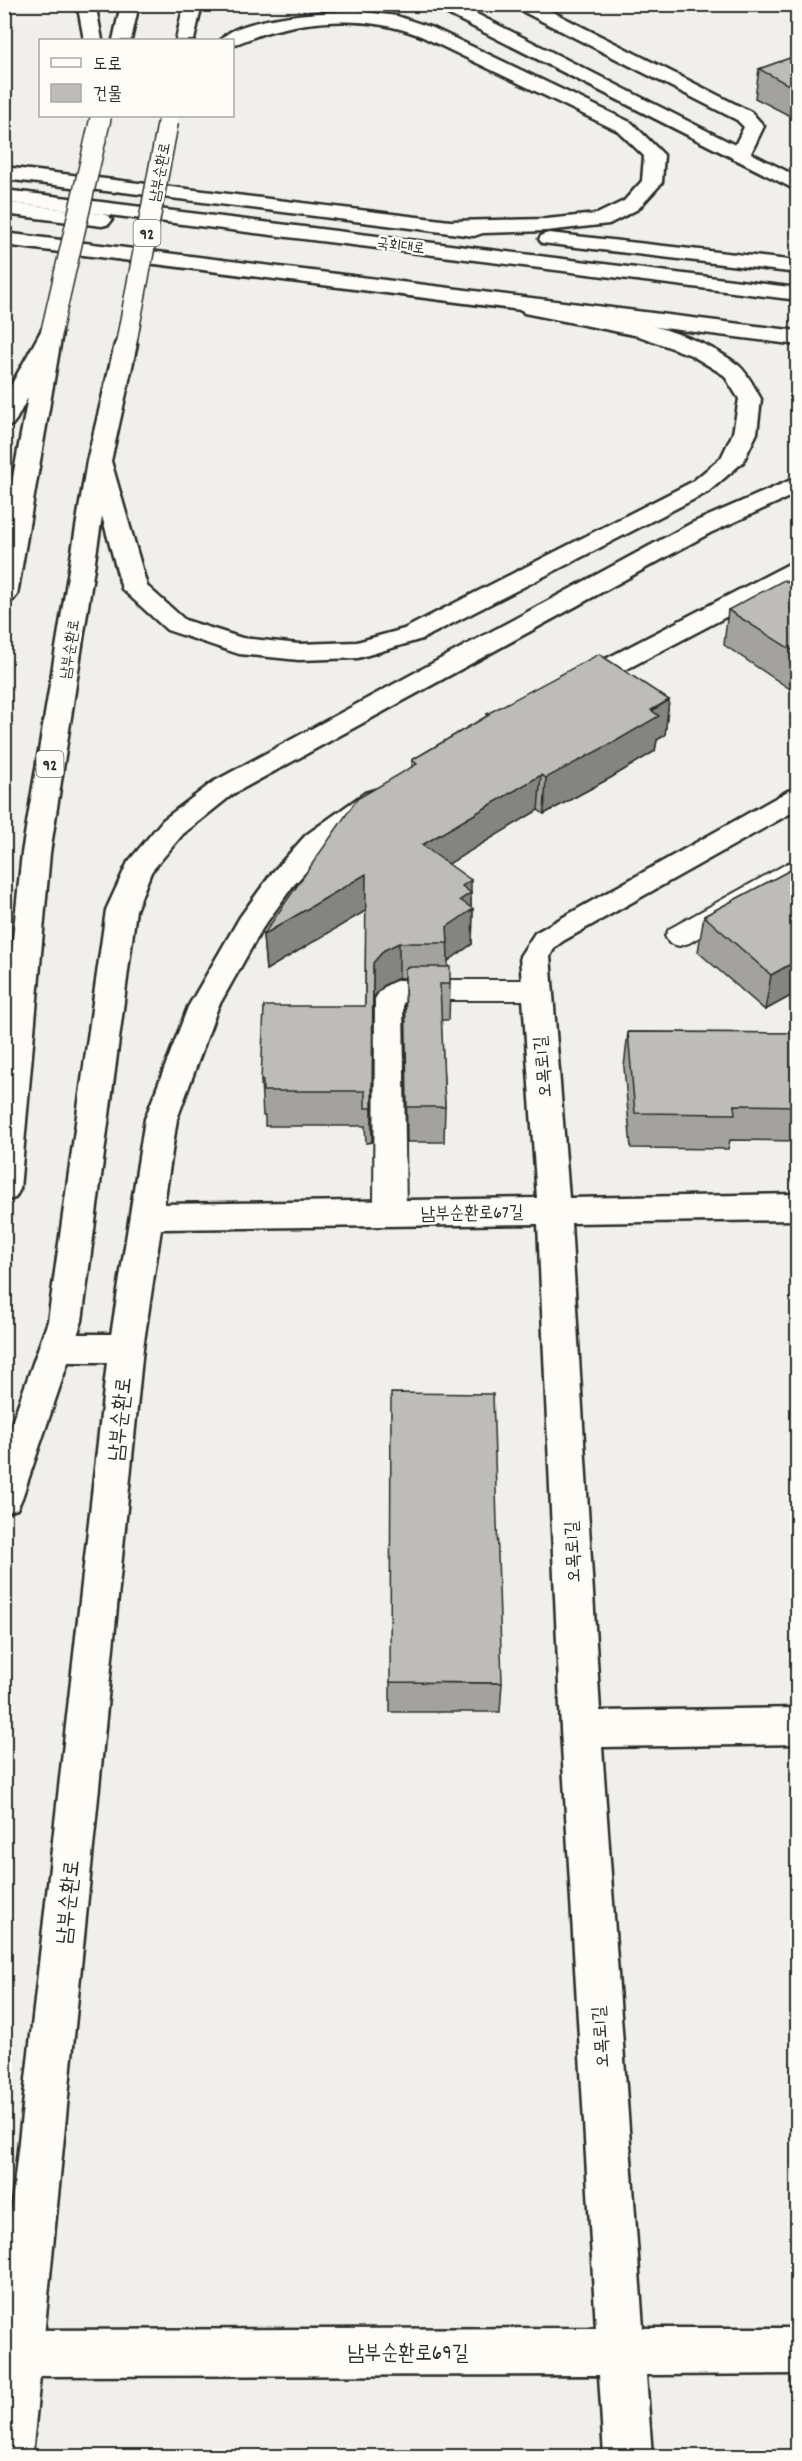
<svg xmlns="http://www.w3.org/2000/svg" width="802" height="2461" viewBox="0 0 802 2461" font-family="Dekko,'Poor Story',sans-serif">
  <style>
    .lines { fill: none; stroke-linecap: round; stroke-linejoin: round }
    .service-casing { stroke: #2b2b2b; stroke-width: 4 }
    .minor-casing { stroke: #2b2b2b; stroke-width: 5 }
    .tertiary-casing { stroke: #2b2b2b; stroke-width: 5 }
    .primary-casing { stroke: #2b2b2b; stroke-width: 5 }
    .trunk-casing { stroke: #2b2b2b; stroke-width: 5 }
    .motorway-casing { stroke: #2b2b2b; stroke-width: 5 }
    .service { fill: #fdfcf7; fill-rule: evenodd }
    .minor { fill: #fdfcf7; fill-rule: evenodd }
    .tertiary { fill: #fdfcf7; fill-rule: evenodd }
    .primary { fill: #fdfcf7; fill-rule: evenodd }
    .trunk { fill: #fdfcf7; fill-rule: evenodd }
    .motorway { fill: #fdfcf7; fill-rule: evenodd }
    .primary-bridge-casing { stroke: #2b2b2b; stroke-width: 23; stroke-linecap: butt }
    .primary-bridge { stroke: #fdfcf7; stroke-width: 20 }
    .wall { fill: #a3a29e; stroke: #2b2b2b; stroke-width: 1.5 }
    .shaded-wall { fill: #848481; stroke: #2b2b2b; stroke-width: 1.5 }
    .building { fill: #bdbcb8; stroke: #2b2b2b; stroke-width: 1.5 }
    .labels { text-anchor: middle; stroke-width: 5; stroke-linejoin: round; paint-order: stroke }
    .far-street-label { font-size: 15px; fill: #2b2b2b; stroke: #fdfcf7 }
    .shield { fill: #fdfcf7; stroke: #6a6a68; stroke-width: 1.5 }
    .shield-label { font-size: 16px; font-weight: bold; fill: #2b2b2b }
    .street-label { font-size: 18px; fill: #2b2b2b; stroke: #fdfcf7 }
    .near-street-label { font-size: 21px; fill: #2b2b2b; stroke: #fdfcf7 }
  </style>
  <rect width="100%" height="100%" fill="#f0efeb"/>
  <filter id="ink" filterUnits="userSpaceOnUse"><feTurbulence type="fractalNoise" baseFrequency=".0167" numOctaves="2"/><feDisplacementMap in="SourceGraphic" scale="12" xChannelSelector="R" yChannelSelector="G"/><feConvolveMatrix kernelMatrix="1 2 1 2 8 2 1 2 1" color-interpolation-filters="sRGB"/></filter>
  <g filter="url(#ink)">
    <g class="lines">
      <!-- service casing -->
      <g class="service-casing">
        <g id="service">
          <polygon points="798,860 798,881 689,943 679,946 669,943 665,936 669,929 788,863"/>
          <path d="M 400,980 L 536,980 L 546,983 L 550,990 L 546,997 L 536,1000 L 407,1000 L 403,1003 L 406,1213 L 401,1222 L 390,1225 L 379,1222 L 374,1213 L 375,999 C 381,988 388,983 400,980 Z"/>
        </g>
      </g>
      <!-- minor casing -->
      <g class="minor-casing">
        <g id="minor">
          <polygon points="513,4 537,4 751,112 764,126 750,155 747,159 733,159 730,155 744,127 737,120 516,8"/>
          <polygon points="781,4 798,4 798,13 784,8"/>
          <polygon points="798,562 798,579 585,691 576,693 567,691 563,685 567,679 789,564"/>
          <polygon points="798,788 798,809 563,941 555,947 550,956 569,1198 798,1194 798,1220 571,1223 600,1711 798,1708 798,1744 602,1747 643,2328 798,2328 798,2374 646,2375 652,2456 604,2456 599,2375 19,2376 4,2370 4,2336 19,2330 596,2328 561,1729 538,1224 161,1229 143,1348 138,1358 126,1362 114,1358 109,1348 145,1119 188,1007 240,917 272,873 306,835 365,793 375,790 385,793 389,799 385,805 326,849 292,887 262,929 218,1007 177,1119 164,1204 537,1198 520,956 535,933 788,791"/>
        </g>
      </g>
      <!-- tertiary casing -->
      <g class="tertiary-casing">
        <polygon id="tertiary" points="56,1334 126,1334 138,1338 143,1348 32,2456 4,2456 4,2274 107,1362 56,1362 44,1358 39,1348 44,1338"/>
      </g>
      <!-- primary casing -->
      <g class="primary-casing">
        <g id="primary">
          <polygon points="73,4 91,4 97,13 102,40 84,40 79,13"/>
          <polygon points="121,4 139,4 131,40 113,40"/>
          <polygon points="184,4 202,4 194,40 176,40"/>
          <polygon points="433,4 457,4 798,177 798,191 436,8"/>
          <polygon points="4,190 798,288 798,300 4,202"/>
          <path d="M 532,302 C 598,315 684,323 738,365 C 748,373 755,389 761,399 L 757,433 L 743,462 L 708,492 L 422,639 L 358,658 L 299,660 L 239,654 L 167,630 L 122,589 L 102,516 L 50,853 L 20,1189 L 15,1198 L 4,1201 L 4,1024 L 22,853 L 87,461 L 115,344 L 118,339 L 126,337 L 134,339 L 137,344 L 111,461 L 147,586 L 185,620 L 242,638 L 299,644 L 357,642 L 404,629 L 692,482 L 721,458 L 733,433 L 739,399 L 724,375 L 691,355 L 639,336 L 524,313 L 521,308 L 524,303 Z"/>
          <polygon points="51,326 59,328 62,333 17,595 13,600 4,602 4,525 40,333 43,328"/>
          <polygon points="798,477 798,493 710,533 233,794 183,834 151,872 136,910 82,1321 22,1498 17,1509 4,1513 4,1445 48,1321 106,910 128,862 163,820 213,782 692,523"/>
        </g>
      </g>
      <!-- trunk casing -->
      <g class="trunk-casing">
        <g id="trunk">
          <path d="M 357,11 L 397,16 L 433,28 L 632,123 L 664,155 L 662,182 L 659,186 L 638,209 L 609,224 L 546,231 L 483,233 L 474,236 L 107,190 L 104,186 L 107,182 L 114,180 L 450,221 L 546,219 L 597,214 L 624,201 L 642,181 L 644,156 L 618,131 L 421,36 C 374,17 321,18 272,31 C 259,34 246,41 232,45 L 232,40 L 221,40 C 236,17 330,11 357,11 Z"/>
          <polygon points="4,233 798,331 798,345 4,245"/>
          <polygon points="549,233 798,261 798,273 542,243 539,239 542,235"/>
          <polygon points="51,326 59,328 62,333 16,420 12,425 4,427 4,398 40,333 43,328"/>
        </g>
      </g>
      <!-- motorway casing -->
      <g class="motorway-casing">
        <g id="motorway">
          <polygon points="4,167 114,180 121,182 124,186 121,190 114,192 4,179"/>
          <polygon points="4,202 102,214 109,216 112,220 109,224 102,226 4,214"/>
        </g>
      </g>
      <!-- service -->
      <use href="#service" class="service"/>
      <!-- minor -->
      <use href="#minor" class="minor"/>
      <!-- tertiary -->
      <use href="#tertiary" class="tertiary"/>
      <!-- primary -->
      <use href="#primary" class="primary"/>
      <!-- trunk -->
      <use href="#trunk" class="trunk"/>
      <!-- motorway -->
      <use href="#motorway" class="motorway"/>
      <!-- primary-bridge casing -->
      <g class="primary-bridge-casing">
        <g id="primary-bridge">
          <polyline points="51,333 101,116"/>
          <polyline points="126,344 168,122"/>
        </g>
      </g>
      <!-- primary-bridge -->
      <use href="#primary-bridge" class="primary-bridge"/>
    </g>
    <!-- wall -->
    <g class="wall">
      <polygon points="798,55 798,120 755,98 759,69"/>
      <polygon points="798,588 798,692 796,693 724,645 728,610"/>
      <polygon points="669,700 665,735 657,740 655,751 612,777 544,814 538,810 448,864 471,893 471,908 473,909 472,944 448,961 448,967 450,984 449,1020 441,1020 445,1107 444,1142 407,1142 405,978 399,978 384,985 373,998 372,1142 366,1143 365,1126 265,1126 265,1116 263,1116 261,1081 365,1006 366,910 266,970 263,935 412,767 412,760 487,716 487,714"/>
      <polygon points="798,866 798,992 765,1010 698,952 704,916"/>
      <polygon points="628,1032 798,1033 798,1141 730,1140 728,1149 631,1148 624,1067"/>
      <polygon points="390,1682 502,1683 500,1712 390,1712"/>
    </g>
    <!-- shaded-wall -->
    <g class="shaded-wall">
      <polygon points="669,700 665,735 657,740 655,751 612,777 544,814 546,778"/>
      <polygon points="541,775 538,810 422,880 422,845"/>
      <polygon points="366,874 367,910 266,970 263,935"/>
      <polygon points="471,880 471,911 473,909 472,944 448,961 447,927 462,886"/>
      <polygon points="399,943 399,978 384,985 373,998 372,1142 373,963 384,950"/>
      <polygon points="798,960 798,992 765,1010 771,975"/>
    </g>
    <!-- building -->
    <g class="building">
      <polygon points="798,55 798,90 759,69"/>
      <polygon points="784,580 798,588 798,654 728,610"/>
      <polygon points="599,654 669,700 651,710 659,716 616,741 546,778 541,775 422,845 471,880 462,886 471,893 460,900 473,909 447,927 448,943 399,943 384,950 373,963 372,1108 365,1108 365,1091 263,1091 263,1081 261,1081 264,1006 365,1006 366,874 263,935 357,799 417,764 412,760 489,715 487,714"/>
      <polygon points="798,866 798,960 771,975 704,916"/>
      <polygon points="408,967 450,967 450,984 440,984 445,1107 407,1107 405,969"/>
      <polygon points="628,1032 798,1033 798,1106 734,1105 735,1114 635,1113"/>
      <polygon points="391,1393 493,1394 502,1683 390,1682"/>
    </g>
  </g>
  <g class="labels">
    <!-- far-street labels -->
    <g class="far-street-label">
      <text transform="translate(159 172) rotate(-79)" y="5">남부순환로</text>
      <text transform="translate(401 245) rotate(7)" y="5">국회대로</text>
      <text transform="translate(69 649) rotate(-81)" y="5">남부순환로</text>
    </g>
    <!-- shield labels -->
    <g class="shield">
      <rect x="133.5" y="220" width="27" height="26" rx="4.5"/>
      <rect x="36.5" y="751" width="27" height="26" rx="4.5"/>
    </g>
    <g class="shield-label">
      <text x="147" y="239">92</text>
      <text x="50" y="770">92</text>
    </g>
    <!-- street labels -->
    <g class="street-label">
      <text transform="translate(542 1067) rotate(-95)" y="6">오목로1길</text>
      <text transform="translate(472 1212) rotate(-1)" y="6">남부순환로67길</text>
      <text transform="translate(572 1552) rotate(-93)" y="6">오목로1길</text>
      <text transform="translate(600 2037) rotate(-94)" y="6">오목로1길</text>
    </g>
    <!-- near-street labels -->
    <g class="near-street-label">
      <text transform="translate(119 1419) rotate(-84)" y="7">남부순환로</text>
      <text transform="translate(67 1902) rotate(-84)" y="7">남부순환로</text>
      <text x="408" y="2359">남부순환로69길</text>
    </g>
  </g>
  <!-- margin -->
  <rect width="802" height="2461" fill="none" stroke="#fdfcf7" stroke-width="24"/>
  <rect x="12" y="12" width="778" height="2437" fill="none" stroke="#2b2b2b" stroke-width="2" filter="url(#ink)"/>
  <!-- legend -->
  <rect x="39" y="39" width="195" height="78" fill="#fdfcf7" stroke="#a9a8a5" stroke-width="1.5"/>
  <rect x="51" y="58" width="30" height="9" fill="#fdfcf7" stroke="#a9a8a5" stroke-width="1.5"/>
  <text x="93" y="69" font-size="18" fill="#2b2b2b">도로</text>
  <rect x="51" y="84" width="30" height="18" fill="#bdbcb8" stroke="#a9a8a5" stroke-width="1.5"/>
  <text x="93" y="99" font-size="18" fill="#2b2b2b">건물</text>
</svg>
